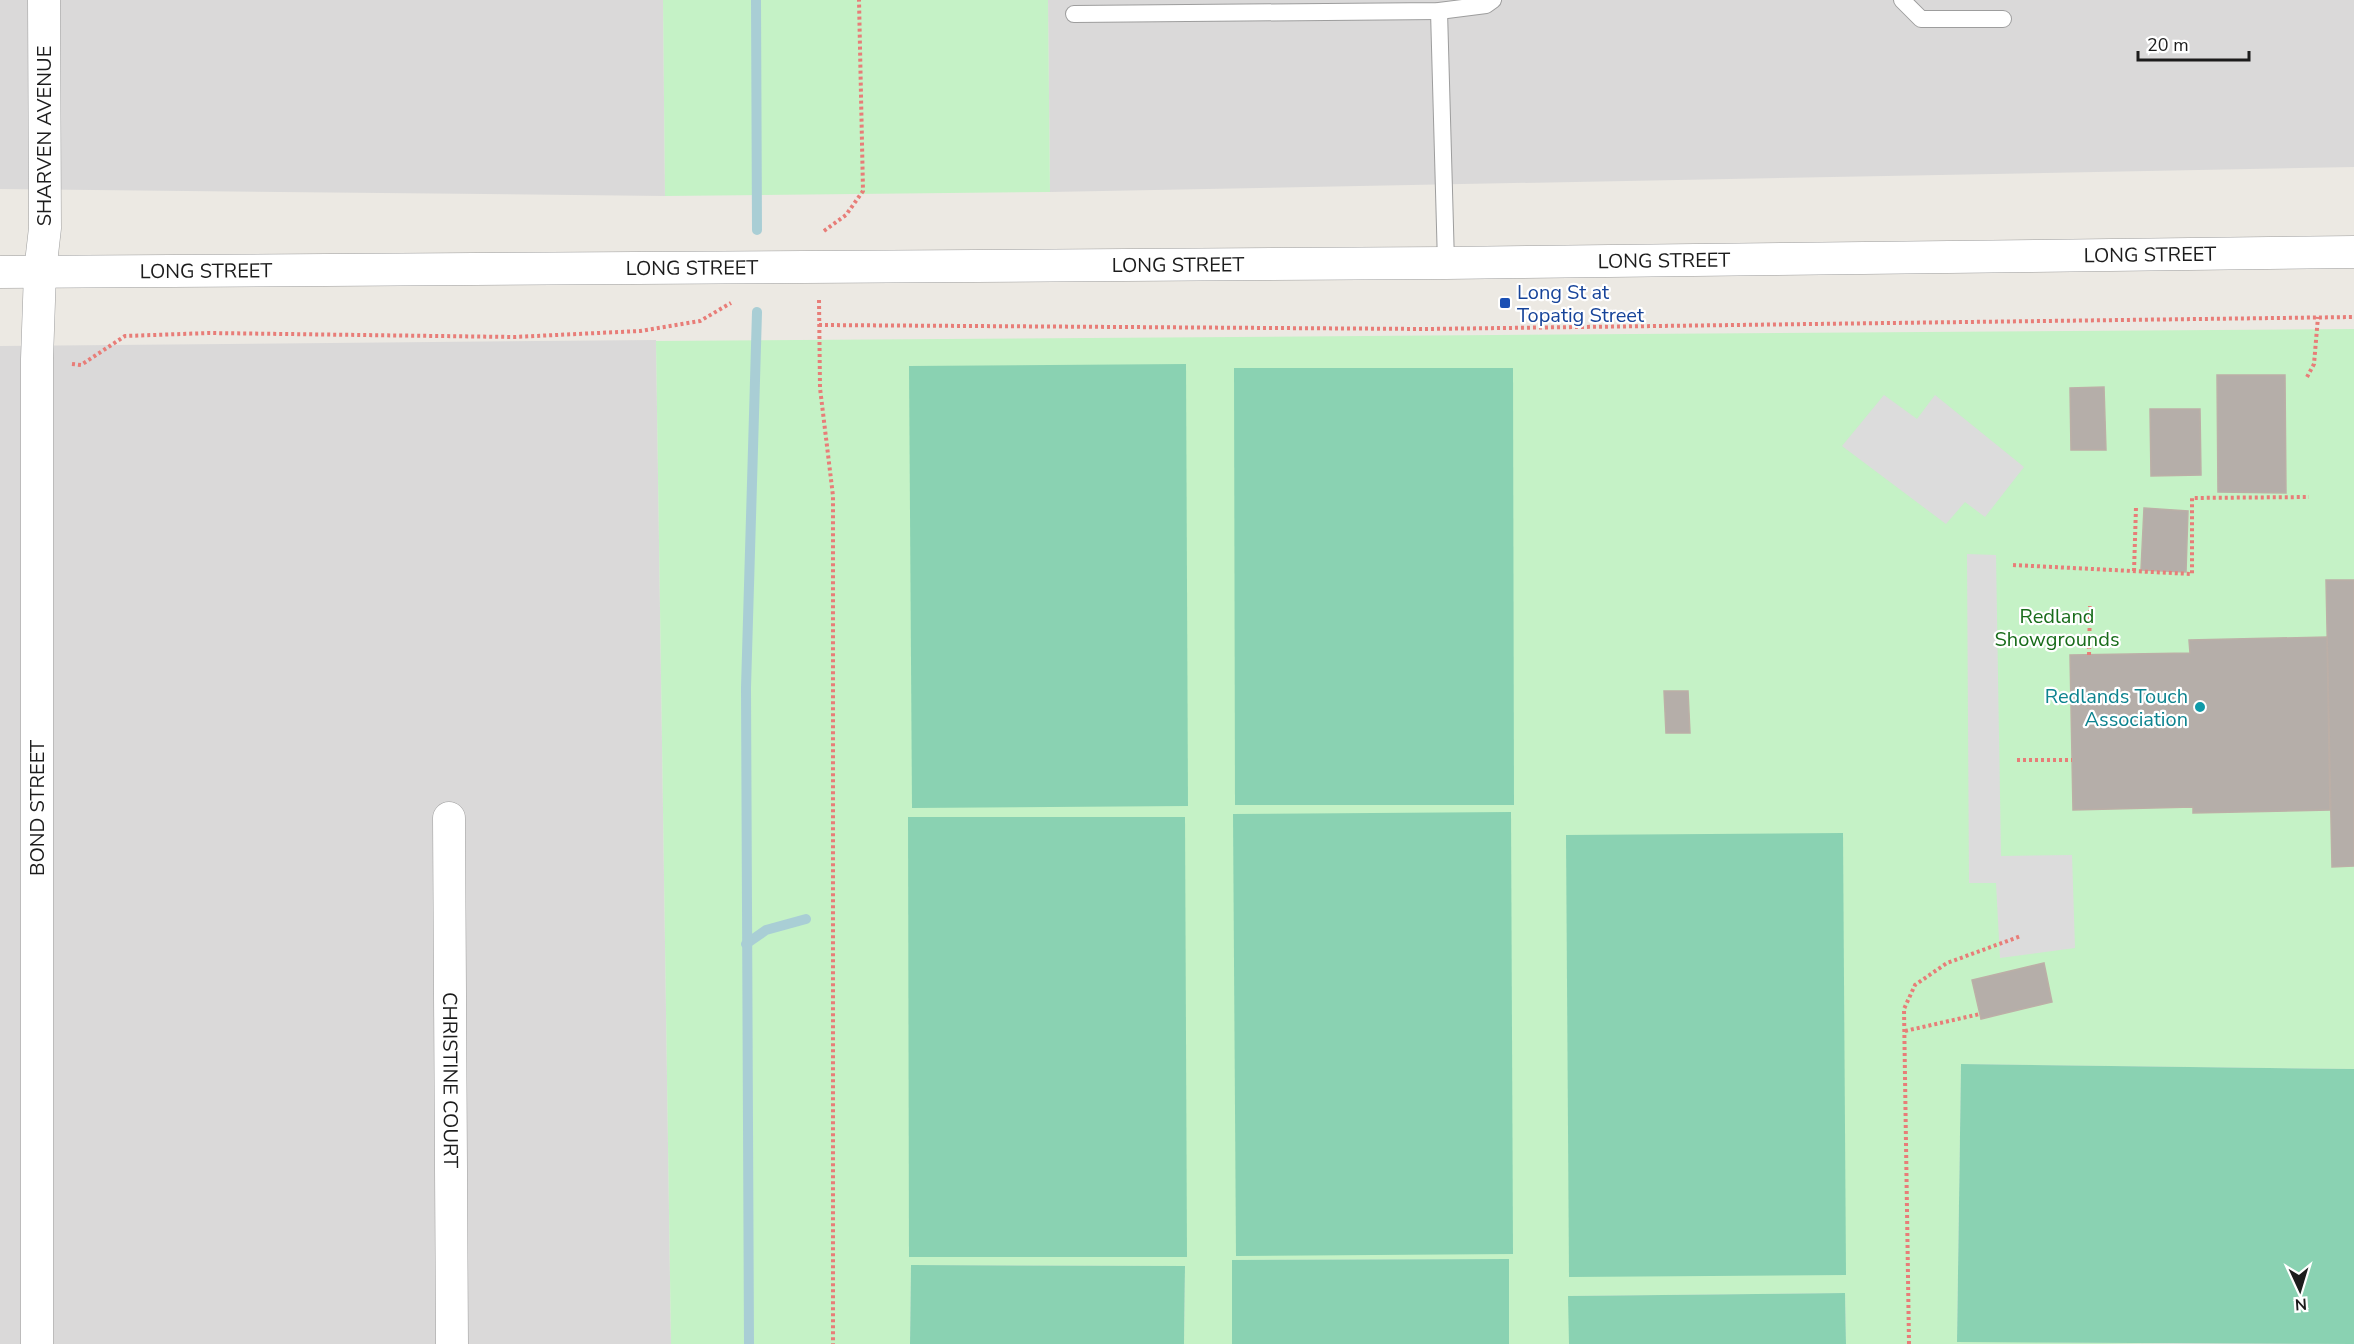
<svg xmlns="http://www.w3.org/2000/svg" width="2354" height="1344" viewBox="0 0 2354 1344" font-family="'Nunito Sans',sans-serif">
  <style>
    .residential { fill: #dad9d9 }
    .park { fill: #c5f2c6 }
    .pitch { fill: #8ad2b2 }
    .parking { fill: #dcdcdc }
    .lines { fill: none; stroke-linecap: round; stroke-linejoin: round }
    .stream { stroke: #a9ced5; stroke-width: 10 }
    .building { fill: #b5aea9; stroke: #bcafa7; stroke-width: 1.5 }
    .service-casing { stroke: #9d9d9d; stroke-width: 18 }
    .minor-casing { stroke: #9d9d9d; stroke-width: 33 }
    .path { stroke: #e87d78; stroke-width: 4; stroke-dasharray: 3 3; stroke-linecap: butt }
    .service { stroke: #fff; stroke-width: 16 }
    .minor { stroke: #fff; stroke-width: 32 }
    .transit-dot { fill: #1a4fb4; stroke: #fff; stroke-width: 2 }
    .culture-dot { fill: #0f9aa8; stroke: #fff; stroke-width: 2 }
    .labels { text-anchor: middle; stroke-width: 4.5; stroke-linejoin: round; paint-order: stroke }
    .street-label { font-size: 20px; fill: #1c1c1c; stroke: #fff }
    .transit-label { font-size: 20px; fill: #164399; stroke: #fff; text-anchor: start }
    .park-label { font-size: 20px; fill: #186c1a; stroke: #fff }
    .culture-label { font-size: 20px; fill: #0d838f; stroke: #fff; text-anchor: end }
  </style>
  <rect width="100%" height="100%" fill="#ece9e3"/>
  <!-- residential -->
  <g class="residential">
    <polygon points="0,0 663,0 665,196 0,189"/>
    <polygon points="1048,0 2354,0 2354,167 1050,192"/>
    <polygon points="656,340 671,1344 0,1344 0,346"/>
  </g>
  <!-- park -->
  <g class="park">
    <polygon points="663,0 1048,0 1050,192 665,196"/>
    <polygon points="2354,329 2354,1069 1961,1064 1957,1341 2173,1344 1846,1344 1845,1293 1569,1296 1569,1344 1509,1344 1508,1259 1232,1260 1232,1344 1184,1344 1185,1266 911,1265 910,1344 671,1344 656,341"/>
  </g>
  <!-- pitch -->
  <g class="pitch">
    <polygon points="1186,364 1188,806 912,808 909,366"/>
    <polygon points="1234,368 1513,368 1514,805 1235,805"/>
    <polygon points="1511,812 1513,1254 1236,1256 1233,814"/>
    <polygon points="908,817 1185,817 1187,1257 909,1257"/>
    <polygon points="1843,833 1846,1275 1569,1277 1566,835"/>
    <polygon points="1961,1064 2354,1069 2354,1344 1957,1342"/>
    <polygon points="1509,1259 1509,1344 1232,1344 1232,1260"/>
    <polygon points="911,1265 1185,1266 1184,1344 910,1344"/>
    <polygon points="1845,1293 1846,1344 1569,1344 1568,1296"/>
  </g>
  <!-- parking -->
  <g class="parking">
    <polygon points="1884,395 1917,419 1935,395 2024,467 1985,517 1965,502 1946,524 1842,446"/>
    <polygon points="1967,554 1996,555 2001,856 2072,855 2075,948 2000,958 1996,883 1969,883"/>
  </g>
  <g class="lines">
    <!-- stream -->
    <g class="stream">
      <polyline points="756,0 757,230"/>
      <polyline points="746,944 766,930 806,919"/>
      <polyline points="749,1344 746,688 757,312"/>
    </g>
  </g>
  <!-- building -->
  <g class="building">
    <polygon points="2217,375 2285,375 2286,493 2218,492"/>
    <polygon points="2104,387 2106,450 2071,450 2070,388"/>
    <polygon points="2150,409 2200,409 2201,475 2151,476"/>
    <polygon points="2144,508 2188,511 2186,572 2141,570"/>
    <polygon points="2326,580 2354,580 2354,866 2332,867"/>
    <polygon points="2327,637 2330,810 2193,813 2193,807 2073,810 2070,655 2190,653 2189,640"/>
    <polygon points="1664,691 1688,691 1690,733 1666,733"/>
    <polygon points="2044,963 2052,1002 1981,1019 1972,980"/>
  </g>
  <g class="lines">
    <!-- service casing -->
    <g class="service-casing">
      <g id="service">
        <polyline points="1902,0 1921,19 2003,19"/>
        <polyline points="1439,11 1446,263"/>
        <polyline points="1074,14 1439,11 1486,5 1493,0"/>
      </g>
    </g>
    <!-- minor casing -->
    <g class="minor-casing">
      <g id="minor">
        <path id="s1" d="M 0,272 L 1446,263 L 2354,252"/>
        <path id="s2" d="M 449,818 L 452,1344"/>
        <polyline points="37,1344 37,359 40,272 45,228 44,0"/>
      </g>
    </g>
    <!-- path -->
    <g class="path">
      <polyline points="824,231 846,215 863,191 859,0"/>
      <polyline points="819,300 820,388 833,496 833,1344"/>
      <polyline points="819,325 1425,329 2354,317"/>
      <polyline points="72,364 81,365 125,336 209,333 514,337 640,331 700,321 731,303"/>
      <polyline points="2307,377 2314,364 2318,317"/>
      <polyline points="2013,565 2192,574 2192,498 2309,497"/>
      <polyline points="2134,571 2136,507"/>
      <polyline points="2089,655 2090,606"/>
      <polyline points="2017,760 2072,760"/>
      <polyline points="1905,1031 1980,1014"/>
      <polyline points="1909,1344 1904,1009 1915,985 1947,963 2021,936"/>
    </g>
    <!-- service -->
    <use href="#service" class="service"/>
    <!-- minor -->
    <use href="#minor" class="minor"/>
  </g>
  <!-- markers -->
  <rect class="transit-dot" x="1499" y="297" width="12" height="12" rx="3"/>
  <circle class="culture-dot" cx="2200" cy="707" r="6"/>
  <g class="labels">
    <!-- street labels -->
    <g class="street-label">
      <text transform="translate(44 136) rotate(-90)" y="7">SHARVEN AVENUE</text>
      <text dy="7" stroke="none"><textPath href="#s1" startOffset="2150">LONG STREET</textPath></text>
      <text dy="7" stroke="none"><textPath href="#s1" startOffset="1664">LONG STREET</textPath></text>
      <text dy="7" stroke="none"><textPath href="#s1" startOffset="1178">LONG STREET</textPath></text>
      <text dy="7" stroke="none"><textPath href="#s1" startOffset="692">LONG STREET</textPath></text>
      <text dy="7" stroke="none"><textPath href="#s1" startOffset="206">LONG STREET</textPath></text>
      <text transform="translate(37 808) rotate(-90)" y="7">BOND STREET</text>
      <text dy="7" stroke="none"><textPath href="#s2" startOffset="262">CHRISTINE COURT</textPath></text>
    </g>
    <!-- transit labels -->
    <g class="transit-label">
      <text x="1517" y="299">Long St at<tspan x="1517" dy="23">Topatig Street</tspan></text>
    </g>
    <!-- park labels -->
    <g class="park-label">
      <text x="2057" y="623">Redland<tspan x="2057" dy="23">Showgrounds</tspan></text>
    </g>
    <!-- culture labels -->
    <g class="culture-label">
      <text x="2188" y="703">Redlands Touch<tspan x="2188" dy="23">Association</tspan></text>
    </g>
  </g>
  <!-- north arrow -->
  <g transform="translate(2300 1290) rotate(176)" stroke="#ffffff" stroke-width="4.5" paint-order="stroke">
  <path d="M0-4.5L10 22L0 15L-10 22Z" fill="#1c1c1c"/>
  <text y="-9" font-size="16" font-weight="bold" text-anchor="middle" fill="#1c1c1c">N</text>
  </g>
  <!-- scale -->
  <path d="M2138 51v9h111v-9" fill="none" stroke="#1c1c1c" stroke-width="3"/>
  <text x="2147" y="51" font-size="18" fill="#1c1c1c" stroke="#ffffff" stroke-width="4.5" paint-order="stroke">20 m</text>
</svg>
